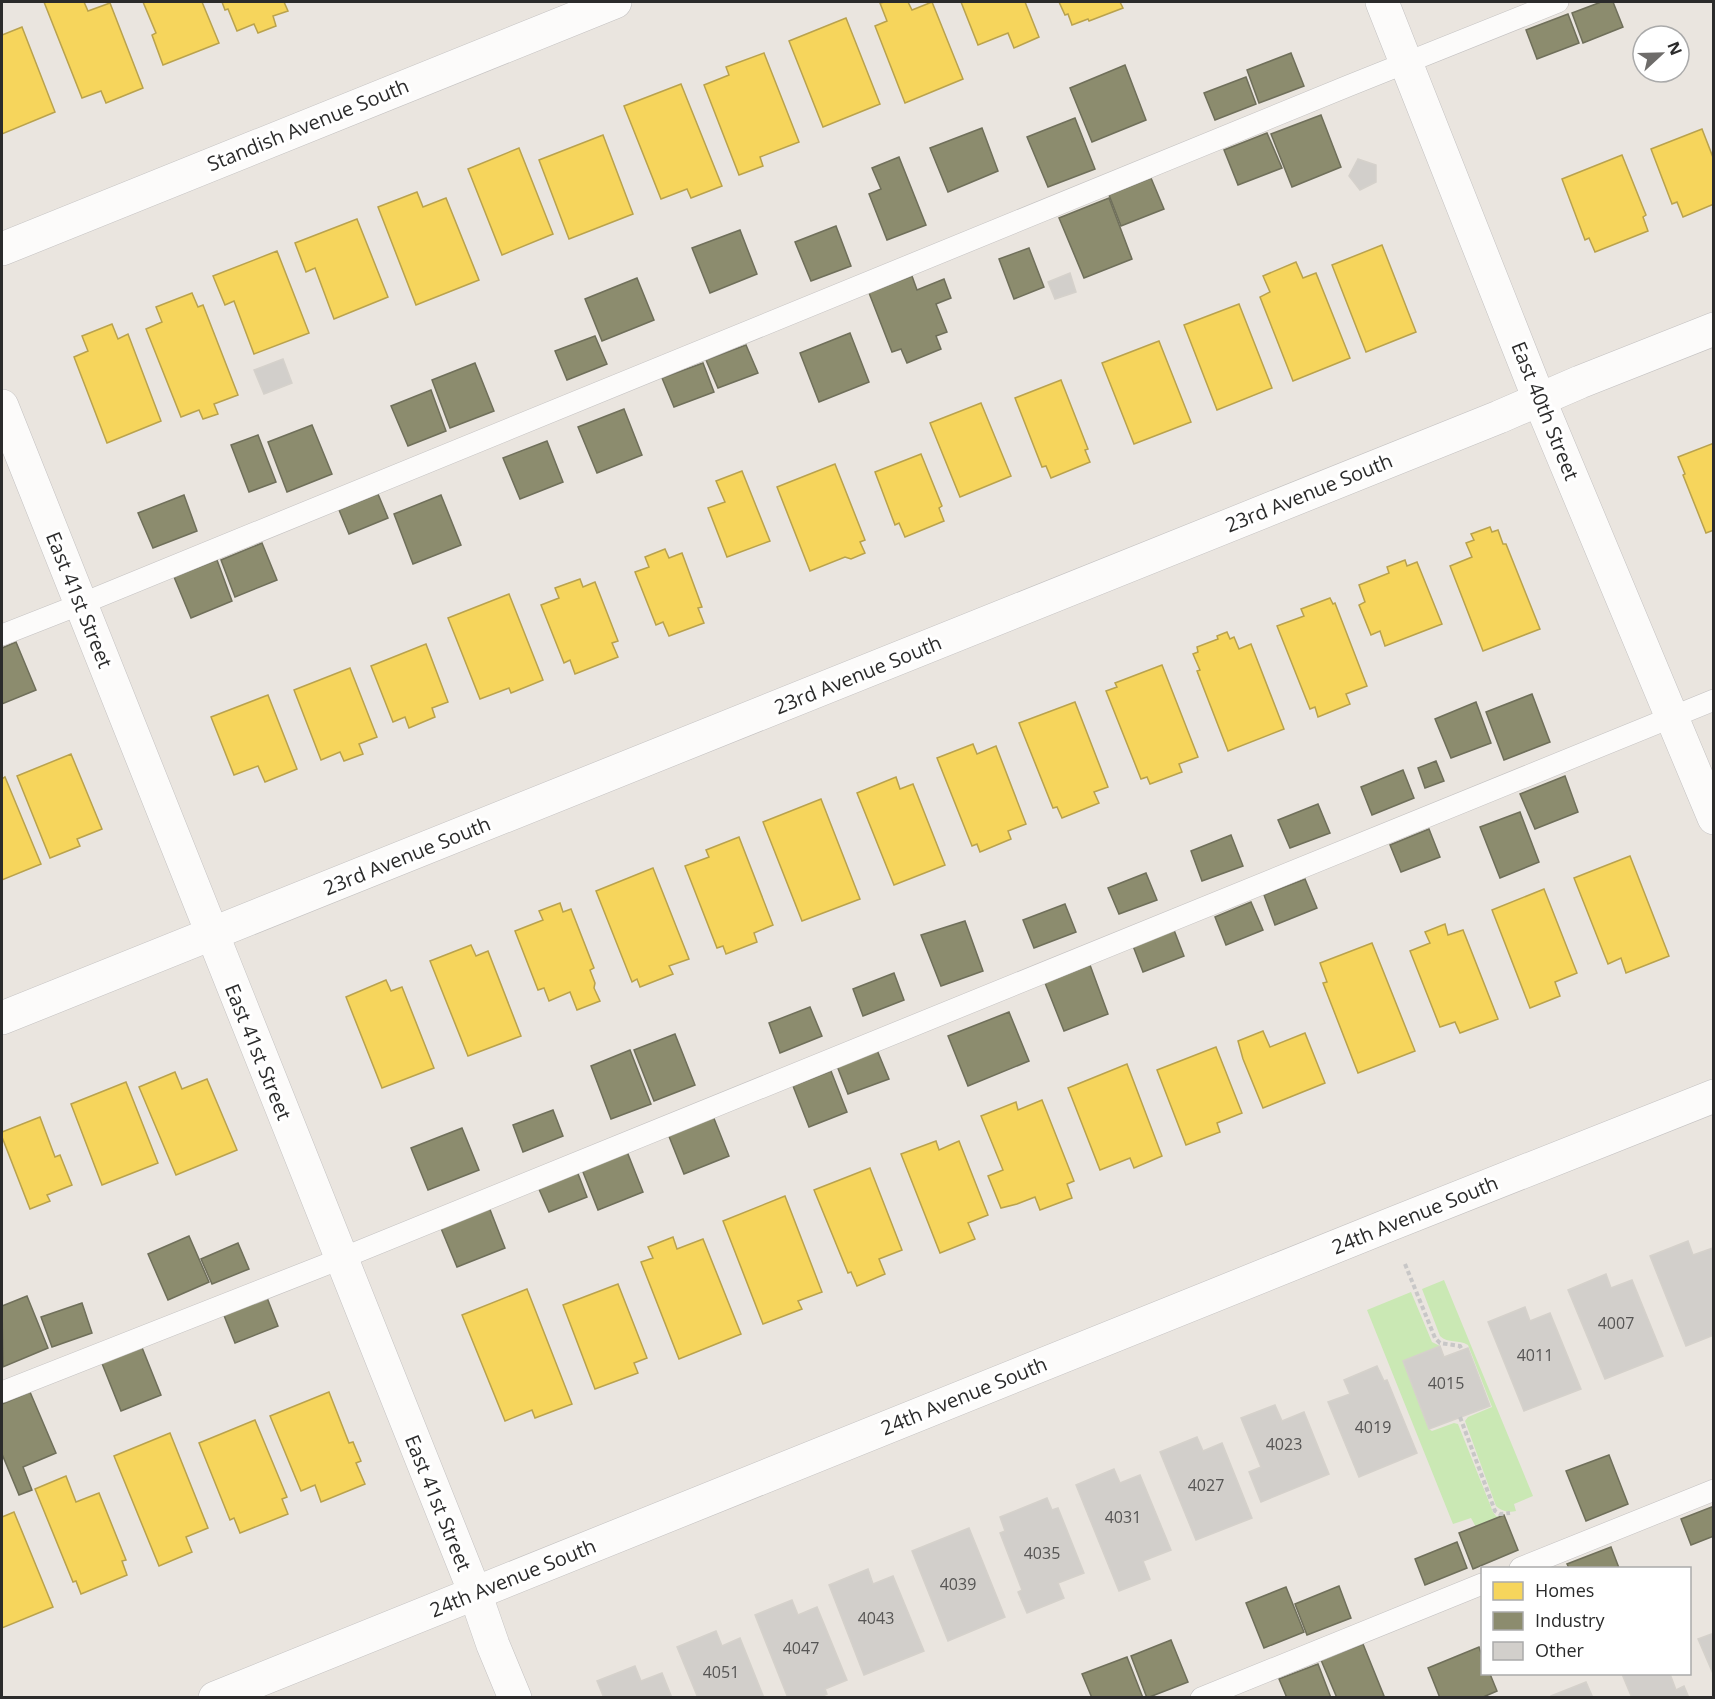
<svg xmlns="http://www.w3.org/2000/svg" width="1715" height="1699" viewBox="0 0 1715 1699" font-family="'Open Sans',sans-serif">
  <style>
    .green { fill: #cae8b4 }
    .homes { fill: #f6d55c; stroke: #b9a24d; stroke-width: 1.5 }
    .industry { fill: #8c8c6e; stroke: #6f6f5a; stroke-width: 1.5 }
    .building { fill: #d2cfcb; stroke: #d5d1cb; stroke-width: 1.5 }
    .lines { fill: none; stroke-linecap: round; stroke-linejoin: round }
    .service-casing { stroke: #c3c1c1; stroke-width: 22 }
    .minor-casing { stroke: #c3c1c1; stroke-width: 34 }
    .path { stroke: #c8c7c7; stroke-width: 4; stroke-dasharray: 4.5 3; stroke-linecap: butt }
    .service { stroke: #fcfbfa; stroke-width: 21 }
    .minor { stroke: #fcfbfa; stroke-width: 33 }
    .labels { text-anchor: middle; stroke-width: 6; stroke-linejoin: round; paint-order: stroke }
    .number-label { font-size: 16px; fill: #565554 }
    .street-label { font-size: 20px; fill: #2b2b2b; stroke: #fff }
  </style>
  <rect width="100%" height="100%" fill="#eae5df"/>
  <!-- green -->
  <g class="green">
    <path d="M 1444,1280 L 1533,1496 L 1514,1504 L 1516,1511 C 1510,1513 1501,1511 1496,1506 L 1465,1421 L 1468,1417 L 1492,1407 L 1468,1345 C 1459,1339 1448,1344 1440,1336 L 1422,1289 Z"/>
    <polygon points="1411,1292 1432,1342 1440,1346 1403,1361 1429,1429 1432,1431 1454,1423 1458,1424 1493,1512 1496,1516 1503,1518 1477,1529 1471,1518 1453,1524 1367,1310"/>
  </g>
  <!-- homes -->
  <g class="homes">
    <polygon points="44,2 84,2 88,11 110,3 143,88 106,103 101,91 82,98"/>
    <polygon points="143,2 202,2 219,43 163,65 152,35 156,33"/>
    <polygon points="222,2 284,2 288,11 273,16 276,26 258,33 254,24 237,31 228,9 225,10"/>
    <polygon points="885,2 908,2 912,10 932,2 963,79 905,103 875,26 887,21 880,3"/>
    <polygon points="961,2 1025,2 1039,37 1014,48 1008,33 978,45"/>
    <polygon points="1059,2 1120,2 1123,8 1089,21 1088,19 1072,25 1068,14 1065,15"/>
    <polygon points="846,18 880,104 823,127 789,41"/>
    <polygon points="22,27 55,112 2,134 2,35"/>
    <polygon points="764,53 799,142 760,157 763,166 739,175 704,85 729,75 726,67"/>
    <polygon points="681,84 722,186 691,198 687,189 661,199 624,106"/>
    <polygon points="1702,129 1714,160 1714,204 1683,217 1677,202 1672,204 1651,149"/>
    <polygon points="603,135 633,214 569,239 539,160"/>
    <polygon points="519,148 553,234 502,255 468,169"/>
    <polygon points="1622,155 1646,215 1643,217 1648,231 1595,252 1589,238 1585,240 1562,179"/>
    <polygon points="417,192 423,207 446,198 479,280 416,305 378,207"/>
    <polygon points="357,219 388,297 334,319 315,268 306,272 295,243"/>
    <polygon points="1382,245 1416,332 1366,352 1332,265"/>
    <polygon points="277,251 309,333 254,354 234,301 225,305 213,276"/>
    <polygon points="1296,262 1303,278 1316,273 1350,358 1293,381 1260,297 1270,292 1263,276"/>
    <polygon points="192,293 198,307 203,305 238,395 214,404 218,414 203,419 199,410 181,417 146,329 162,322 156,307"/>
    <polygon points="1239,304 1272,388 1217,410 1184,325"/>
    <polygon points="112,324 118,339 128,334 161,421 107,443 74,357 88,351 82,336"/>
    <polygon points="1159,341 1191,422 1134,444 1102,363"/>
    <polygon points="1061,380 1088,449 1085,450 1090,462 1051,478 1046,466 1042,467 1015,398"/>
    <polygon points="981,403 1011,476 960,497 930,423"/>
    <polygon points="1714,443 1714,530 1706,533 1683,475 1685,474 1678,457"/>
    <polygon points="921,454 942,506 939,508 944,521 905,537 899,523 895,525 875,472"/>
    <polygon points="835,464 865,540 860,542 865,553 851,559 845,557 810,571 777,487"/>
    <polygon points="742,471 770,541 727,557 708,508 725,502 716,481"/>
    <polygon points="1490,527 1492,532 1498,530 1503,544 1506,544 1540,629 1483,651 1450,566 1472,557 1466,543 1474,540 1471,534"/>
    <polygon points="665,549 669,558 682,553 702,607 698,608 704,623 669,636 663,622 656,625 635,572 649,567 645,557"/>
    <polygon points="1405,560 1407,566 1417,562 1442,624 1385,646 1380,631 1371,635 1359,605 1365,602 1359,585 1389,573 1387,567"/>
    <polygon points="580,579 583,587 595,582 618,641 612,643 618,657 575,674 570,660 564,663 541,605 559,598 555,588"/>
    <polygon points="509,594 543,680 511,693 509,688 480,699 448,618"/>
    <polygon points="1330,598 1333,604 1335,603 1367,686 1346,694 1350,704 1318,717 1315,707 1310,709 1277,626 1304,616 1301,609"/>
    <polygon points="1227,632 1230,639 1234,637 1239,649 1251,644 1284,729 1228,751 1197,671 1200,670 1193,654 1198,652 1197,647 1218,639 1217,636"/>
    <polygon points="426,644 448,702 432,708 435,717 409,728 405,717 393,722 371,666"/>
    <polygon points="1162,665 1198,757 1179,764 1182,772 1150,784 1147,777 1141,779 1106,691 1117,687 1115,683"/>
    <polygon points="350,668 377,737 359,744 363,754 344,761 340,752 321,760 294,690"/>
    <polygon points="268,695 297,769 265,782 258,766 234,775 211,717"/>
    <polygon points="1075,702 1108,787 1094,792 1099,803 1062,818 1057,807 1053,808 1019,723"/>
    <polygon points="973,744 977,754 996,746 1026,824 1008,831 1011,839 980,852 977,844 972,846 937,758"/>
    <polygon points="71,754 102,829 77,839 80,846 50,858 17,776"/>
    <polygon points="5,777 41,864 2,880 2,779"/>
    <polygon points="896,777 900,789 913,784 945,865 894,885 857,793"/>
    <polygon points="821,799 860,899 802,921 763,822"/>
    <polygon points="739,837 773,925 754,933 757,942 726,954 723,946 717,948 685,866 709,857 706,850"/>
    <polygon points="1630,856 1669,956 1626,973 1621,958 1608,964 1574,878"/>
    <polygon points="653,868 689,959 669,966 673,974 640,987 637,979 632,982 596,891"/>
    <polygon points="1544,889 1577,973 1555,982 1560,996 1530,1008 1492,910"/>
    <polygon points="560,903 563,912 571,909 594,968 590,970 595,983 594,988 600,1001 577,1010 570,992 549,1001 544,988 538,990 515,931 543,920 539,911"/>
    <polygon points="1445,924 1448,935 1463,930 1498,1019 1460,1033 1455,1022 1440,1027 1410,951 1430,943 1425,932"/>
    <polygon points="1372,943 1415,1051 1358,1073 1323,983 1327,982 1320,963"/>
    <polygon points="471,945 476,956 488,951 521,1036 468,1056 430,961"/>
    <polygon points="386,980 391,991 402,987 434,1068 382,1088 346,997"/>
    <polygon points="1263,1031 1270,1047 1305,1033 1325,1083 1263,1108 1243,1059 1238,1041"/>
    <polygon points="1216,1047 1242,1113 1217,1123 1220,1132 1186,1145 1157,1070"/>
    <polygon points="1127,1064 1162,1156 1134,1168 1130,1158 1100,1170 1068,1088"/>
    <polygon points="175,1072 182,1089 207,1079 237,1150 176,1175 139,1087"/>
    <polygon points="126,1082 158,1163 102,1185 71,1104"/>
    <polygon points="1042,1100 1074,1181 1067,1184 1072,1198 1040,1210 1035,1197 1017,1204 1001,1208 988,1176 1003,1170 981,1116 1016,1102 1018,1110"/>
    <polygon points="40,1117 55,1157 60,1155 72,1185 47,1195 50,1201 30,1209 2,1137 2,1132"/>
    <polygon points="936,1141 939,1150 959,1141 988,1215 968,1223 975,1239 940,1253 901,1154"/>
    <polygon points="870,1168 902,1250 879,1259 885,1274 857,1286 851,1272 848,1273 814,1190"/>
    <polygon points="785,1196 822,1292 798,1301 802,1309 763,1324 723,1221"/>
    <polygon points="673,1237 677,1249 703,1239 741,1334 679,1359 641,1262 653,1258 648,1247"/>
    <polygon points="618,1284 647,1358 634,1363 638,1373 595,1389 563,1305"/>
    <polygon points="527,1289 572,1404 535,1418 532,1410 505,1421 462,1315"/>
    <polygon points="329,1392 349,1443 353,1442 361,1461 356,1463 365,1484 321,1502 315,1485 301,1491 270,1416"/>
    <polygon points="255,1420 287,1497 282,1499 288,1514 240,1533 234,1518 230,1520 199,1443"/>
    <polygon points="170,1433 208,1528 186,1537 192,1552 159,1566 114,1456"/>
    <polygon points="66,1476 76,1502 99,1493 126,1560 122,1561 127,1575 81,1594 76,1581 73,1582 35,1489"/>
    <polygon points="14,1512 53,1607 2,1628 2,1517"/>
  </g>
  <!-- industry -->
  <g class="industry">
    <polygon points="1601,2 1613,2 1623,27 1583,43 1572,13"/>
    <polygon points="1568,14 1579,43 1537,59 1526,30"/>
    <polygon points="1291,53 1304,86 1259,103 1247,70"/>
    <polygon points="1125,65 1146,120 1092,142 1070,88"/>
    <polygon points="1246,77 1256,104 1215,120 1204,93"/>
    <polygon points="1321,115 1341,167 1292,187 1271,134"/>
    <polygon points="1075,118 1095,169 1048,187 1027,137"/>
    <polygon points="982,128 998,171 948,192 930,148"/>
    <polygon points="1267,133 1282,168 1238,185 1224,150"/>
    <polygon points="899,157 926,225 887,240 869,194 881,189 872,168"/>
    <polygon points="1151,178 1164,209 1121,226 1109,195"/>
    <polygon points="1109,198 1132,259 1084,278 1059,218"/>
    <polygon points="836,226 851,266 811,281 795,242"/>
    <polygon points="740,230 757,274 710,293 692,248"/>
    <polygon points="1029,248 1044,287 1014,299 999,259"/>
    <polygon points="912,276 917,290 944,279 951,298 936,304 947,332 936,336 941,349 907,363 901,349 892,352 869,293"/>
    <polygon points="637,278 654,320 602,341 585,299"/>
    <polygon points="850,333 869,382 819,402 800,353"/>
    <polygon points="595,336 607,364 567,380 555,351"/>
    <polygon points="746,345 758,373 718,388 706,360"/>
    <polygon points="475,363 494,411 450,428 432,380"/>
    <polygon points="703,363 714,392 674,407 662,378"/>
    <polygon points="431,390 446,431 408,446 391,406"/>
    <polygon points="624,409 642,455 597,473 578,427"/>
    <polygon points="312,425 332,474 287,492 268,442"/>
    <polygon points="258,435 276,482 249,492 231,445"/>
    <polygon points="547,441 563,482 520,499 503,458"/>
    <polygon points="378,494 388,518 349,534 339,510"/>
    <polygon points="184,495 197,531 153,548 138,513"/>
    <polygon points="441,495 461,545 413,564 394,514"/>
    <polygon points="262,543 277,580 235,597 221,560"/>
    <polygon points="217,560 232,601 191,618 174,577"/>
    <polygon points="16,642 36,690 2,704 2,648"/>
    <polygon points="1532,694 1550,742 1504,760 1486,712"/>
    <polygon points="1476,702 1491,743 1451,758 1435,719"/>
    <polygon points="1436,761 1444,781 1425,788 1418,768"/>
    <polygon points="1403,770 1414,798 1372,815 1361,787"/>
    <polygon points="1565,776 1578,812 1535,829 1520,794"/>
    <polygon points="1318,804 1330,833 1290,848 1278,820"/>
    <polygon points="1520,812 1539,862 1500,878 1480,827"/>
    <polygon points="1429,829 1440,857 1401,872 1390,845"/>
    <polygon points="1231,835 1243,866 1202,881 1191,851"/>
    <polygon points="1146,873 1157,900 1119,914 1108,888"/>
    <polygon points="1305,879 1317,908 1275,925 1264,895"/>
    <polygon points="1251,902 1263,930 1226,945 1215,917"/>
    <polygon points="1065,904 1076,932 1034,948 1023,920"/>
    <polygon points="965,921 983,971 941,986 921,935"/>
    <polygon points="1174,930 1184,956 1143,972 1133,946"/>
    <polygon points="1090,965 1108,1014 1064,1031 1045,983"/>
    <polygon points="894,973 904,1000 863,1016 853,989"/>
    <polygon points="810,1007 822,1036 780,1053 769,1023"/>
    <polygon points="1009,1012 1029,1061 968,1086 948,1036"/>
    <polygon points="675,1034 695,1085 654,1101 634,1050"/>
    <polygon points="630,1050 651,1104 611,1119 591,1066"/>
    <polygon points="877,1050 889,1079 848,1094 837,1066"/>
    <polygon points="831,1071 847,1112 809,1127 793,1086"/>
    <polygon points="553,1110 563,1136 523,1152 513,1125"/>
    <polygon points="713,1116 729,1156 684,1174 668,1134"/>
    <polygon points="462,1128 479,1170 428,1190 411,1148"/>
    <polygon points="626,1149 643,1192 598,1210 581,1167"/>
    <polygon points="577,1171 587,1197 549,1212 538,1187"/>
    <polygon points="489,1207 505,1248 457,1267 440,1226"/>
    <polygon points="189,1236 209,1282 168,1300 148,1254"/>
    <polygon points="238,1243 249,1269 212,1284 201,1259"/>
    <polygon points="266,1295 278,1326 235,1343 223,1313"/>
    <polygon points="27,1296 48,1348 3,1367 2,1306"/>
    <polygon points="82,1303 92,1333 52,1347 41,1317"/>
    <polygon points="141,1345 161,1395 121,1411 101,1361"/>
    <polygon points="30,1392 56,1453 23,1467 32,1490 19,1495 2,1454 2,1404"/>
    <polygon points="1609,1455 1628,1504 1586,1521 1566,1471"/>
    <polygon points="1714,1506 1714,1536 1691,1545 1681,1519"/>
    <polygon points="1504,1515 1518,1550 1473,1569 1459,1533"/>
    <polygon points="1457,1542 1467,1568 1425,1585 1415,1559"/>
    <polygon points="1611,1547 1619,1568 1569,1568 1567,1564"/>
    <polygon points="1339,1586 1351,1618 1307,1635 1295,1604"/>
    <polygon points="1286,1587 1304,1632 1264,1648 1246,1603"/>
    <polygon points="1171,1640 1188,1682 1147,1698 1131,1656"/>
    <polygon points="1363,1644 1384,1696 1380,1698 1337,1698 1321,1660"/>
    <polygon points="1479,1647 1482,1656 1482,1674 1490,1674 1497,1691 1481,1698 1440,1698 1428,1668"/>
    <polygon points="1127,1657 1143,1698 1092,1698 1082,1674"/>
    <polygon points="1318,1664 1331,1698 1287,1698 1279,1679"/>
  </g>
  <!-- building -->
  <g class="building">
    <polygon points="1358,159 1376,165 1376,182 1360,190 1349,176"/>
    <polygon points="1070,273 1076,292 1055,299 1048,282"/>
    <polygon points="283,359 292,383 264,394 254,370"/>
    <polygon points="1688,1241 1693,1255 1713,1248 1714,1250 1714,1335 1686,1346 1650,1256"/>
    <polygon points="1606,1274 1611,1288 1632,1280 1663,1356 1605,1379 1568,1290"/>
    <polygon points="1525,1307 1530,1321 1550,1313 1581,1389 1524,1411 1488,1322"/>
    <polygon points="1440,1346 1444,1357 1468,1348 1490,1406 1429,1429 1403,1361"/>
    <polygon points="1377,1366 1384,1381 1387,1380 1417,1453 1359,1477 1328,1402 1350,1394 1344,1380"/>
    <polygon points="1275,1405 1282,1421 1304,1412 1329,1474 1261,1502 1249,1472 1261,1467 1241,1418"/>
    <polygon points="1197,1437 1203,1451 1222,1443 1252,1518 1196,1540 1160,1452"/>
    <polygon points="1114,1469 1120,1483 1140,1475 1171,1550 1143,1561 1150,1579 1119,1591 1076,1485"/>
    <polygon points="1047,1498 1052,1510 1058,1508 1084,1573 1058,1583 1064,1598 1027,1613 1018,1592 1022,1590 1000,1533 1005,1531 1000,1517"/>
    <polygon points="969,1528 1005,1617 948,1641 912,1551"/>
    <polygon points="868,1569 873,1584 893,1576 924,1651 864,1675 829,1585"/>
    <polygon points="792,1600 798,1615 817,1607 847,1680 825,1689 827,1694 818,1698 788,1698 755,1615"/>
    <polygon points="716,1631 722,1646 740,1638 764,1698 698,1698 677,1647"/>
    <polygon points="1714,1633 1714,1676 1698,1639"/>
    <polygon points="635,1666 641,1681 662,1673 672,1698 604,1698 597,1681"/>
    <polygon points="1622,1674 1670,1674 1676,1690 1684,1686 1689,1698 1632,1698"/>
    <polygon points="1586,1682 1593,1698 1552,1698 1551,1696"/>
  </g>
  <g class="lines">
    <!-- service casing -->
    <g class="service-casing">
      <g id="service">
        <polyline points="2,635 81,604 1348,86 1558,2"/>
        <polyline points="2,1392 340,1259 1714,700"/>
        <polyline points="1520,1568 1714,1490"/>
        <polyline points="1201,1698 1482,1584"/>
      </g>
    </g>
    <!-- minor casing -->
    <g class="minor-casing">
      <g id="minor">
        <polyline points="1382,2 1539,399 1714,818"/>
        <polyline points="2,249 615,2"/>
        <polyline points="2,406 475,1593 493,1645 515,1698"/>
        <polyline points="2,1018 1499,417 1580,382 1714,329"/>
        <polyline points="215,1698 1389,1225 1714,1096"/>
      </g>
    </g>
    <!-- path -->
    <g class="path">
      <polyline points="1405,1264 1435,1338 1440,1343 1460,1346 1462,1350"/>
      <polyline points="1460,1417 1495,1511 1500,1514 1510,1513"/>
    </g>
    <!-- service -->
    <use href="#service" class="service"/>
    <!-- minor -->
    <use href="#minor" class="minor"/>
  </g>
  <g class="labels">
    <!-- number labels -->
    <g class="number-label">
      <text x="1616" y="1329">4007</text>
      <text x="1535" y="1361">4011</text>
      <text x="1446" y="1389">4015</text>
      <text x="1373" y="1433">4019</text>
      <text x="1284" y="1450">4023</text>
      <text x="1206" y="1491">4027</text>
      <text x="1123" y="1523">4031</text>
      <text x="1042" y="1559">4035</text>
      <text x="958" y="1590">4039</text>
      <text x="876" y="1624">4043</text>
      <text x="801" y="1654">4047</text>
      <text x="721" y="1678">4051</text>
    </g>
    <!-- street labels -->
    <g class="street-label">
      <text transform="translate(308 125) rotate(-22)" y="7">Standish Avenue South</text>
      <text transform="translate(1545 411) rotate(68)" y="7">East 40th Street</text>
      <text transform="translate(1309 493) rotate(-22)" y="7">23rd Avenue South</text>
      <text transform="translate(79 600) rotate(68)" y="7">East 41st Street</text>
      <text transform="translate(858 675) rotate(-22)" y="7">23rd Avenue South</text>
      <text transform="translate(407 856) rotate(-22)" y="7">23rd Avenue South</text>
      <text transform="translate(258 1052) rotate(68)" y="7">East 41st Street</text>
      <text transform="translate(1415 1215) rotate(-22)" y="7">24th Avenue South</text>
      <text transform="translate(964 1396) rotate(-22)" y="7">24th Avenue South</text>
      <text transform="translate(438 1503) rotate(68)" y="7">East 41st Street</text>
      <text transform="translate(513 1578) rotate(-22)" y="7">24th Avenue South</text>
    </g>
  </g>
  <!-- border -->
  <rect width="1715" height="1699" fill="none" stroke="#2b2b2b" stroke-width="6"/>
  <!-- legend -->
  <rect x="1481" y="1567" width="210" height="108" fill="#ffffff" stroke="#aaaaaa" stroke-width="1.5"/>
  <rect x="1493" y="1582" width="30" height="18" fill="#f6d55c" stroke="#aaaaaa" stroke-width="1.5"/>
  <text x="1535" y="1597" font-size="18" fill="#2b2b2b">Homes</text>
  <rect x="1493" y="1612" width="30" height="18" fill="#8c8c6e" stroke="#aaaaaa" stroke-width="1.5"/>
  <text x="1535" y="1627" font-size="18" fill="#2b2b2b">Industry</text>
  <rect x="1493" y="1642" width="30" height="18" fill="#d2cfcb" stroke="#aaaaaa" stroke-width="1.5"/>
  <text x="1535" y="1657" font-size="18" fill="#2b2b2b">Other</text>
  <!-- north arrow -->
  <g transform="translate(1661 54) rotate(68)"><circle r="28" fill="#ffffff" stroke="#aaaaaa" stroke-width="1.5"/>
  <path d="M0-4.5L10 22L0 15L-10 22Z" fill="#6e6c6a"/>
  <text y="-9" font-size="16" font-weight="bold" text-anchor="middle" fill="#2b2b2b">N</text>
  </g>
</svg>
